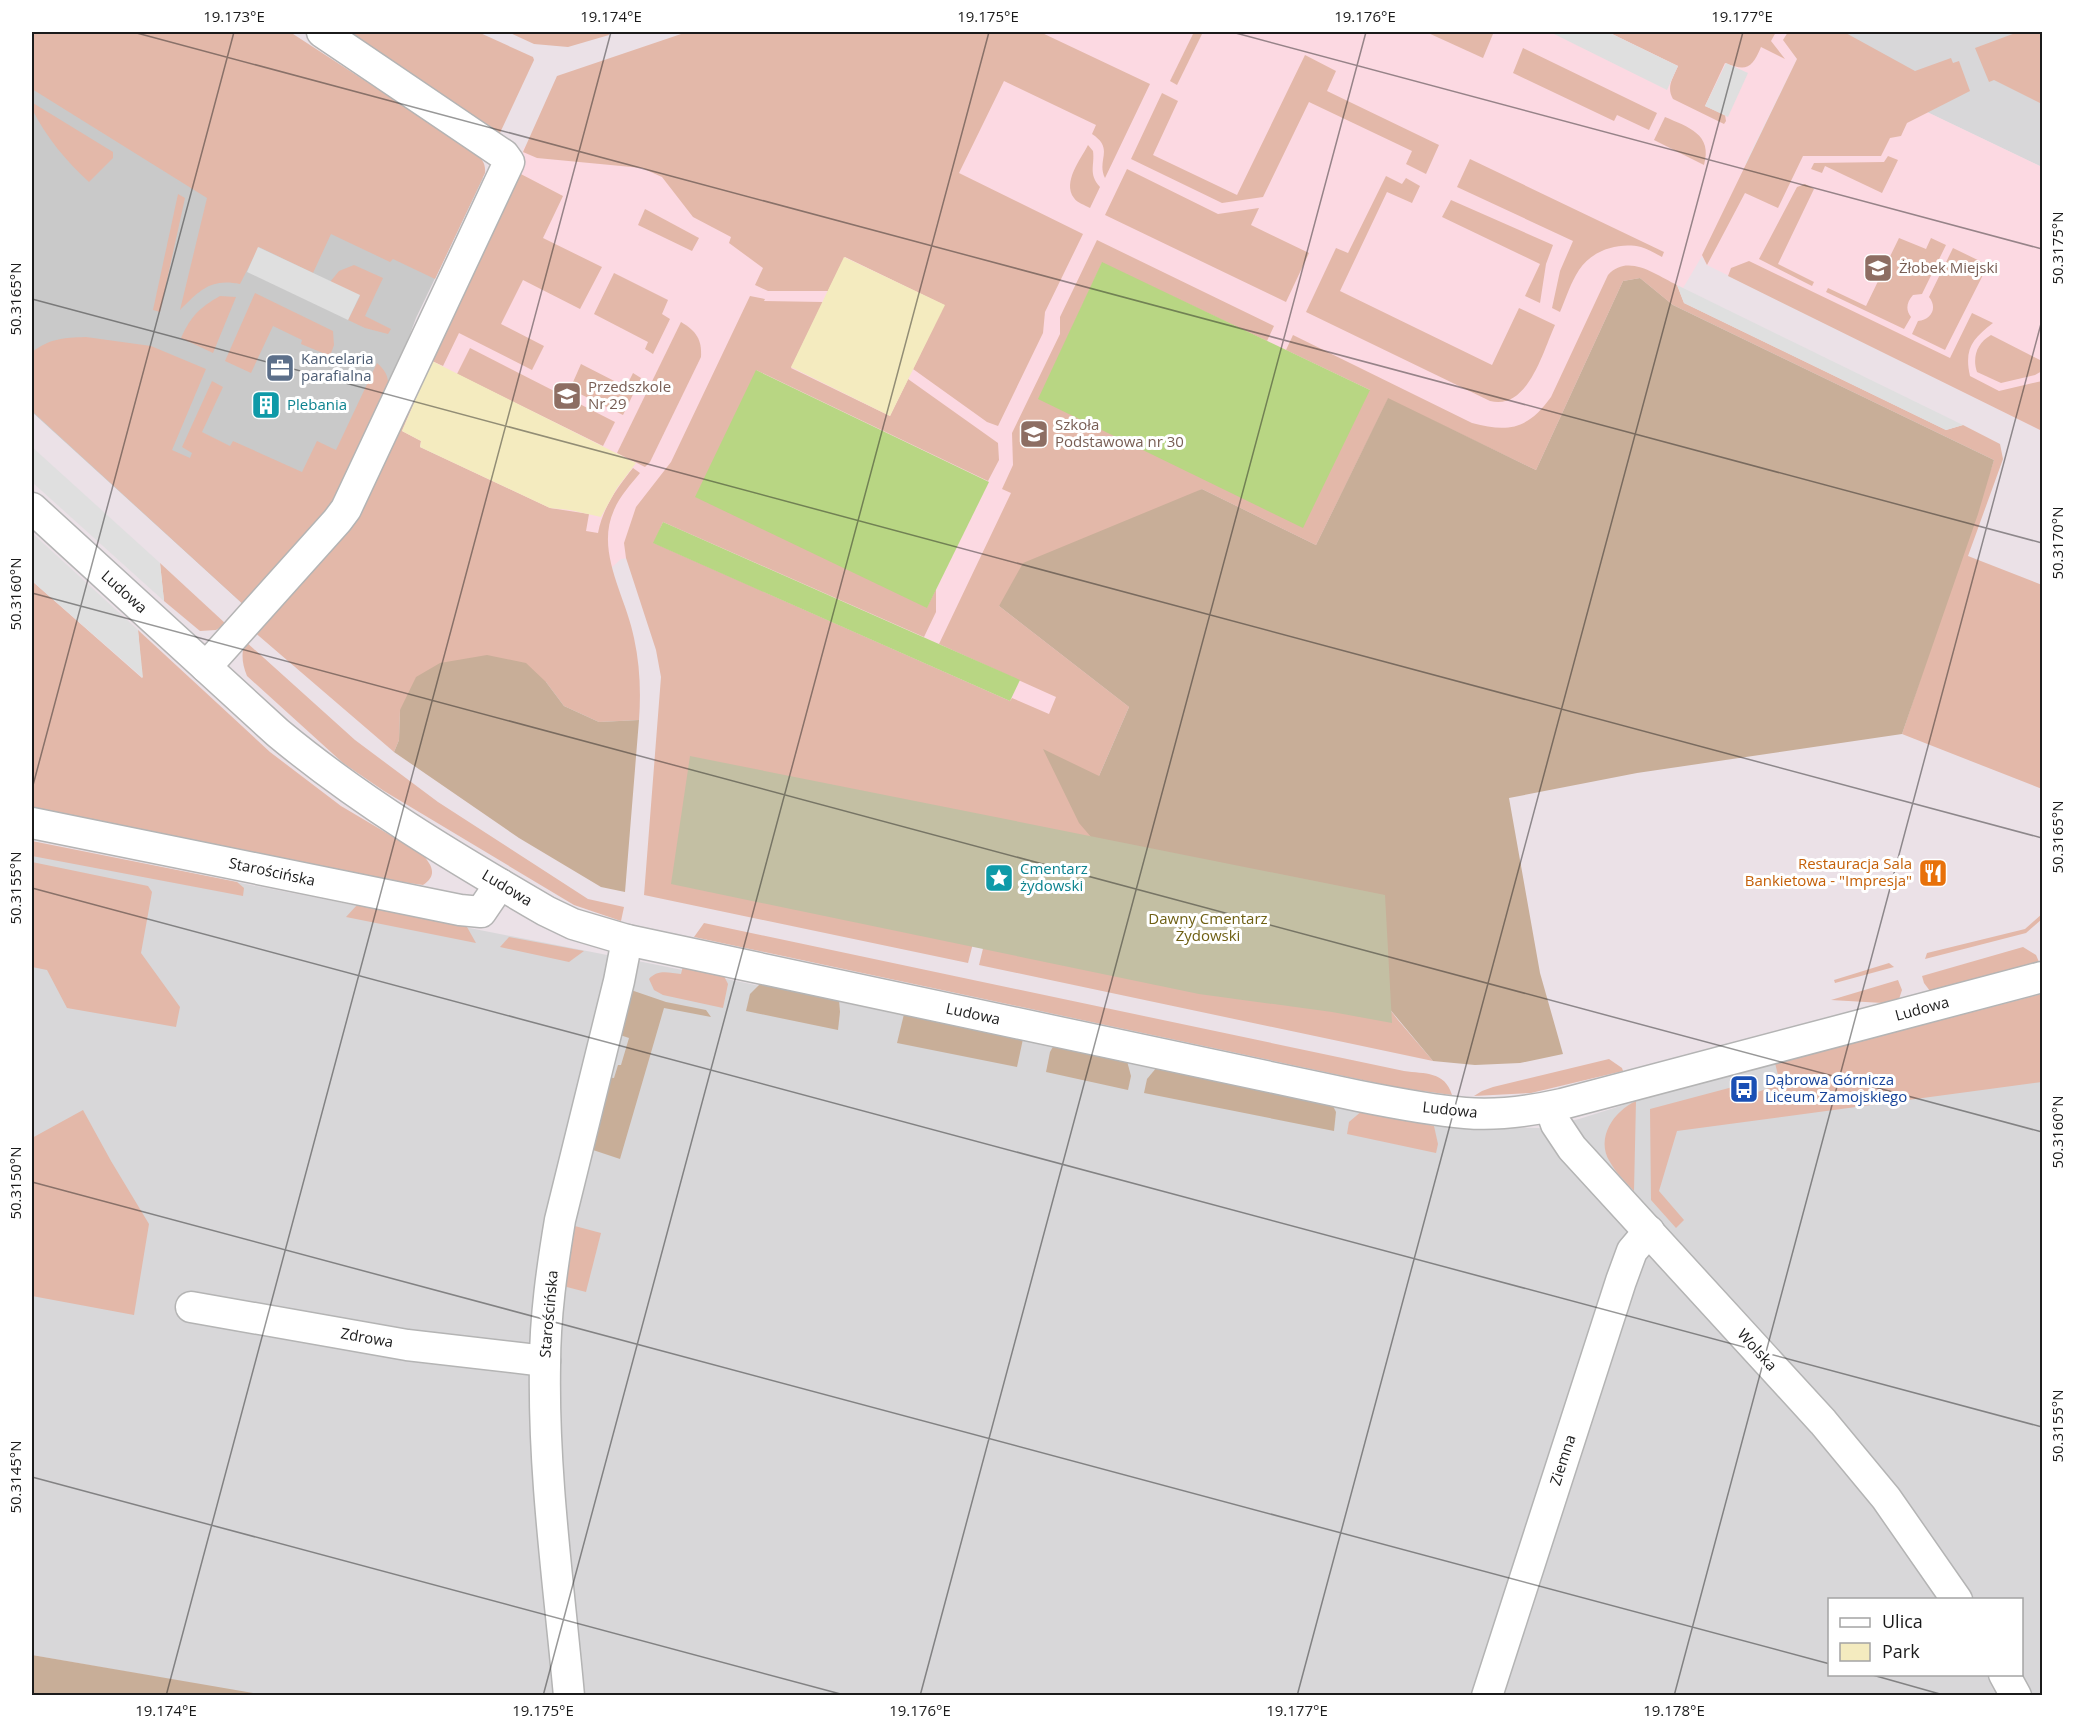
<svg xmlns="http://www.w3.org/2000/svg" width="2074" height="1727" viewBox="0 0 2074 1727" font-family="'Open Sans',sans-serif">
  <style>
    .residential { fill: #d8d7d9; fill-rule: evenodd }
    .education { fill: #fcd9e2 }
    .religious { fill: #c9c9c9 }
    .grass { fill: #e3b8a9 }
    .forest { fill: #c8ae98 }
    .cemetery { fill: #c3bfa3 }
    .park { fill: #f4ebbf }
    .pitch { fill: #b8d683 }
    .parking { fill: #dfdfdf }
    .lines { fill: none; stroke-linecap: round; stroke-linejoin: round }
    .minor-casing { stroke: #b4b4b4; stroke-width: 33 }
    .minor { stroke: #fff; stroke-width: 30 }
    .ticks { fill: none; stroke: #1b1b1b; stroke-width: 1.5; stroke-opacity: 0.45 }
    .labels { text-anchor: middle; stroke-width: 6; stroke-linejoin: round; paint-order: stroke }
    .education-label { font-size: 15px; fill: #785e54; stroke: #fff; text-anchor: start }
    .service-label { font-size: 15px; fill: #4e5e75; stroke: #fff; text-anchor: start }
    .culture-label { font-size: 15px; fill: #0d838f; stroke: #fff; text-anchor: start }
    .street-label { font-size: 15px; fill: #1b1b1b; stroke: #fff }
    .food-label { font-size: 15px; fill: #c56008; stroke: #fff; text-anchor: end }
    .park-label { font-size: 15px; fill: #6e5f13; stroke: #fff }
    .transit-label { font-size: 15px; fill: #164399; stroke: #fff; text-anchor: start }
    .neatline { fill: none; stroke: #1b1b1b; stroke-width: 2 }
    .ticks-label { font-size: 15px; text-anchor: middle; fill: #1b1b1b }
  </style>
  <rect width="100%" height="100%" fill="#ebe1e7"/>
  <!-- residential -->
  <g class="residential">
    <polygon points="1827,32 2042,32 2042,167 1902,100"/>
    <path d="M 32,842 L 658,965 L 1449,1127 L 1541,1128 L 1579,1119 L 1649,1097 L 2042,994 L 2042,1695 L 264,1696 L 32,1655 ZM 1830,1600 L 2022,1600 L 2022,1674 L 1830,1674 Z"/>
  </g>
  <!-- education -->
  <polygon class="education" points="897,32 1788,32 1784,40 1797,59 1745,164 1902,100 2042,167 2042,431 1707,265 1702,256 1673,305 1536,470 1129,707 1099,776 638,557 621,559 608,571 402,431 496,215 517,172 524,147"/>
  <!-- religious -->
  <polygon class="religious" points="32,64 483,178 416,318 388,394 245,606 32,412"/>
  <!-- grass -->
  <g class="grass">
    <path d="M 32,32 L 290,32 L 473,151 C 481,158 486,162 485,173 L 435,279 L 393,259 L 390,262 L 331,234 L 313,273 L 259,247 L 240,284 C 211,278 200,290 180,310 L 207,198 L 32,89 Z"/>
    <polygon points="341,32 478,32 533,57 534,60 499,135"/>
    <polygon points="508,32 608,32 609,35 568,47 534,44"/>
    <path d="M 687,32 L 1040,32 L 1150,84 L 1105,178 C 1096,160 1115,149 1092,134 L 1096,125 L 1004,81 L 959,173 L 1083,234 L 1045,312 L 1043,333 L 998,426 L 987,422 L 913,369 L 944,305 L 845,257 L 828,291 L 768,291 L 755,285 L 763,268 L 729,243 L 731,237 L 693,217 L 662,177 L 642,168 L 537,158 L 523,152 L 557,76 Z"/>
    <polygon points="1194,32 1203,32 1177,85 1170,81"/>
    <polygon points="1426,32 1487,32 1493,34 1483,58"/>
    <path d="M 1608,32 L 1776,32 L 1771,41 L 1785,59 L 1761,47 C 1752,68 1747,72 1725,63 L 1705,106 L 1725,115 L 1726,121 L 1724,124 L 1673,99 C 1666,87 1673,78 1678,66 Z"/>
    <polygon points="1788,32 1844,32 1915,71 1951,58 1953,63 1959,61 1970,91 1907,123 1901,136 1890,138 1881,156 1803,156 1778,208 1745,193 1707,265 1702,255 1797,59 1783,40"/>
    <polygon points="2018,32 2042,32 2042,104 1994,80 1989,82 1975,48"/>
    <polygon points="1523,48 1657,113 1649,130 1617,115 1614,121 1513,73"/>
    <polygon points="1305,55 1336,71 1327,91 1439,145 1426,174 1406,164 1412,151 1309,102 1263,197 1222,203 1131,159 1162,93 1178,101 1153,155 1237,195"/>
    <path d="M 33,103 L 113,152 L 113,158 L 89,182 C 66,161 46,137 32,109 Z"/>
    <path d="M 1665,117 C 1688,127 1713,134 1704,165 L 1654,140 Z"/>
    <path d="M 1088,145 L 1093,151 C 1095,165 1088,174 1100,187 L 1090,208 C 1085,205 1077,203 1074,198 C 1062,182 1081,159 1088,145 Z"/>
    <polygon points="1888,156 1898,160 1882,193 1825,166 1822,173 1811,169 1814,163 1884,162"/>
    <path d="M 1470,159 L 1664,252 L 1662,257 C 1656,254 1648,249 1641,247 C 1619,242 1592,250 1579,270 C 1571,282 1566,298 1560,312 L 1552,308 L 1560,271 L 1573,241 L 1457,187 Z"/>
    <polygon points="1127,169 1218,214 1259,208 1251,225 1309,253 1286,302 1105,215"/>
    <path d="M 517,172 L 563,196 L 543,238 L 602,267 L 580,309 L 523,280 L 501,324 L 544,346 L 532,370 L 459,333 L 443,366 L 432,361 L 402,431 L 421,441 L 420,447 L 550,508 L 589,514 L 586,531 L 598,533 C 603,507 617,488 633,468 L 640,473 C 631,484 620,496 614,510 C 595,552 626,596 634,638 C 640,665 641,693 639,720 L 599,722 L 564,706 L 546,682 L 400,710 L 399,740 L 394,752 L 252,630 L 328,547 Z"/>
    <path d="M 1386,176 L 1402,184 L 1406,178 L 1420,186 L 1412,203 L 1387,192 L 1340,291 L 1492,365 L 1519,308 L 1555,325 C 1543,351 1528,411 1490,401 L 1306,312 L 1336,248 L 1348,253 Z"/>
    <polygon points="1805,184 1814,189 1778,264 1814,282 1812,286 1759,259 1797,187"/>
    <polygon points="178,194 185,198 160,312 153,310"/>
    <polygon points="1451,200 1553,245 1546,264 1540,303 1525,296 1540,264 1442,217"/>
    <polygon points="645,209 699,238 692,251 638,225"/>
    <path d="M 1899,238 L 1926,249 L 1931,238 L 1946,245 L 1922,294 L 1913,295 C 1907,302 1905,309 1911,317 L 1904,329 L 1826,292 L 1828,288 L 1866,306 Z"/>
    <path d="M 1097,240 L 1274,326 L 1267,341 L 1102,263 L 1039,399 L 1370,390 L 1286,350 L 1293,335 L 1472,423 C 1509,433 1528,429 1551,397 L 1608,275 C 1628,253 1656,275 1677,285 L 1684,303 L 1946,430 L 1963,425 L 2000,444 L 2003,459 L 1968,556 L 2042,585 L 2042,789 L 1902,734 L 1994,460 L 1673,305 L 1640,278 L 1623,281 L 1536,470 L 1388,399 L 1316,545 L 1202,489 L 999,606 L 1129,707 L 1099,776 L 1318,916 L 1398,1020 L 1433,1061 L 979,965 L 996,895 L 986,892 L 968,963 L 644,895 L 661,677 L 656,650 L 626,558 L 624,543 L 636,507 L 671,462 L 750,296 L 765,299 L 764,301 L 823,302 L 791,368 L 890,416 L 908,379 L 998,443 L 999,460 L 988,481 L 756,370 L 927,607 L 936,589 L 936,612 L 924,637 L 663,522 L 654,543 L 1010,701 L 1012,698 L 1049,714 L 1056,697 L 939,644 L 1011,493 L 1002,489 L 1013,465 L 1012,433 L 1060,334 L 1060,317 Z"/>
    <path d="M 1953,248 L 1988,265 L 1945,350 L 1912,334 L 1918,321 C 1931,320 1938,308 1929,297 Z"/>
    <path d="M 1749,261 L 1950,358 L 1972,313 L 1993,323 C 1972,339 1964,349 1970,376 L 1999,391 L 2042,381 L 2042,431 L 1728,276 L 1731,268 Z"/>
    <polygon points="354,265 383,278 365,316 391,329 388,334 365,328 348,320 360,296 330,282 339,271"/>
    <polygon points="614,273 668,300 662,314 670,319 653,354 645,349 648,342 594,314"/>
    <polygon points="255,293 333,331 334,345 330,356 301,344 302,340 273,326 251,373 225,361"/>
    <path d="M 220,296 L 236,297 L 213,353 L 181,338 C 191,316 199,308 220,296 Z"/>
    <path d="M 681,322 C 696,331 702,339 701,357 L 650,462 L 645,467 L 617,453 Z"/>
    <path d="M 1991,335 L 2042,361 L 2042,371 L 2035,375 L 2001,383 L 1977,372 C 1972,357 1977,343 1991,335 Z"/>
    <path d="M 86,337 L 151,346 L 206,369 L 172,450 L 190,458 L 192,453 L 182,447 L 212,381 L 223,387 L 202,432 L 230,446 L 233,441 L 302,472 L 317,441 L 336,450 L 377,363 C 385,370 389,376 388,387 L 340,496 L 245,606 L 32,411 L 32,352 C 51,338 63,338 86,337 Z"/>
    <polygon points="470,348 615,422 603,446 457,374"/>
    <polygon points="581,364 626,387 633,373 641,378 623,415 570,389"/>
    <polygon points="160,563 226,624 216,630 200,631 164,601"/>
    <path d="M 32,581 L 142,678 L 138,630 L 270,752 L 341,806 L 422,854 C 432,865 438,875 423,885 L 402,882 L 32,810 Z"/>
    <path d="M 245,641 L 355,740 L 438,802 L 588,899 L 624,907 L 621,921 L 574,905 L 384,791 L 343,763 L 247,676 C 242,664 241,654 245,641 Z"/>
    <polygon points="32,841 237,882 244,888 243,896 32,856"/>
    <polygon points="32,862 148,886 152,892 141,953 180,1007 176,1027 67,1008 47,970 32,967"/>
    <polygon points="357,905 467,927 476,943 346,917"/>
    <polygon points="2042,914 2042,919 2026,933 1925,959 1927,953 2025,929"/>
    <path d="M 704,923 L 1404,1071 C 1425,1074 1445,1071 1452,1095 L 1400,1088 L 694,937 Z"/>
    <polygon points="509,937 584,951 569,962 500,947"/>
    <polygon points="2023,947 2036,955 2039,962 1930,991 1924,983 1922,976"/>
    <polygon points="1889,963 1894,967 1835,983 1834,980"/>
    <path d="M 683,966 L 724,976 L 728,984 L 723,1008 L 663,995 L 654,990 L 649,979 C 658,969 669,973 681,974 Z"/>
    <polygon points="1898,980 1902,990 1899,999 1883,1003 1831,1000"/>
    <polygon points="2042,994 2042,1082 1677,1131 1659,1191 1684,1220 1676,1228 1651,1200 1650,1109 1744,1084 1749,1095 1769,1088 1767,1078 1778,1075 1775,1063"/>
    <polygon points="1609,1059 1622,1068 1623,1071 1531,1093 1474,1096 1482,1091 1493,1087"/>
    <path d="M 1636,1101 L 1634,1191 C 1626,1182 1616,1173 1610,1162 C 1595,1138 1614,1111 1636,1101 Z"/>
    <polygon points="83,1110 111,1161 149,1224 134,1315 32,1296 32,1138"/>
    <polygon points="1363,1110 1434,1126 1438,1144 1436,1153 1347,1134 1349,1122"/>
    <polygon points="571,1225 601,1233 586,1292 563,1286"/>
  </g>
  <!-- forest -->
  <g class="forest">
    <polygon points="1640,278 1673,305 1994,460 1978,514 1902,734 1637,773 1509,798 1540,973 1563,1054 1520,1063 1475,1065 1433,1061 1358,971 1104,852 1079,823 1043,749 1099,776 1129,707 999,606 1023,563 1202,489 1316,545 1388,398 1536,470 1623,281"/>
    <polygon points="487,655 526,663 546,682 564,706 599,722 639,720 625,892 601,887 519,838 394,752 399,740 400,710 416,677 440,663"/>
    <polygon points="761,983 839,1000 840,1012 838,1030 746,1011 750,994"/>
    <polygon points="631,990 666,1002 706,1010 711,1017 664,1008 620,1159 590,1149 607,1077 614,1078 618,1065 621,1065 629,1038 617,1034"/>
    <polygon points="904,1014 1023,1039 1017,1067 897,1043"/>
    <polygon points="1054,1045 1127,1061 1131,1076 1128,1090 1046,1072 1050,1052"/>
    <polygon points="1157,1067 1332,1104 1336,1112 1334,1131 1144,1093 1147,1079"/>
    <polygon points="32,1655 264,1695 32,1695"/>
  </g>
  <!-- cemetery -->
  <polygon class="cemetery" points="690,756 1385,895 1392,1023 1332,1012 1199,994 671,884"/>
  <!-- park -->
  <g class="park">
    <polygon points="844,257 945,305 890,416 791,367"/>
    <polygon points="432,361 636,463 617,488 601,517 570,510 550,508 420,447 421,441 402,431"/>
  </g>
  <!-- pitch -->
  <g class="pitch">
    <polygon points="1102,262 1370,390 1303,528 1038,399"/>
    <polygon points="756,370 989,482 927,608 695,497"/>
    <polygon points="663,522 1020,680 1010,701 653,543"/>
  </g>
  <!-- parking -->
  <g class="parking">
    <polygon points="1555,32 1608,32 1678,66 1667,90 1554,34"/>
    <polygon points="1726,63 1748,73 1728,117 1705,106"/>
    <polygon points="258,247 360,295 348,320 247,272"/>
    <polygon points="1677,285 1963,425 1946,430 1684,303"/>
    <polygon points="32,447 160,563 164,601 32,482"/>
    <polygon points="32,533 138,630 143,678 32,581"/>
  </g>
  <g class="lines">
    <!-- minor casing -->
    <g class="minor-casing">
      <g id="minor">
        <path d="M 32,508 L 278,733 C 361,802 453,857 546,911 L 573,924 L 627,940 L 1359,1096 C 1394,1103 1430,1110 1465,1113 C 1498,1116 1531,1111 1562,1104 L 2042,977"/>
        <polyline points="206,667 337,521 346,509 509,162 504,155 322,32"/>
        <polyline points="32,823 460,910 481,912 500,884"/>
        <polyline points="1550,1107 1556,1124 1572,1148 1823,1422 1886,1498 1957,1600"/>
        <polyline points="191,1307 407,1345 545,1361"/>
        <polyline points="2004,1674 2016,1696"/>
        <path d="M 569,1696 C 559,1586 543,1475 545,1365 C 545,1316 552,1268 560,1220 L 619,981 L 627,940"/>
        <polyline points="1487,1696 1621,1281 1632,1251 1649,1231"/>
      </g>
    </g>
    <!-- minor -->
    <use href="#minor" class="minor"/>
  </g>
  <!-- ticks -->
  <path class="ticks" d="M 133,32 L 2042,543M 1232,32 L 2042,249M 32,299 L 2042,838M 32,593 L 2042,1132M 32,789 L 234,32M 32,888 L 2042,1427M 32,1182 L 1830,1664M 32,1477 L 848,1696M 1869,1674 L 1947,1696M 166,1696 L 611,32M 543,1696 L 989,32M 920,1696 L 1366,32M 1297,1696 L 1743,32M 1674,1696 L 2042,320"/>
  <!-- icons -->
  <defs>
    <g id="school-square" transform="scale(1.5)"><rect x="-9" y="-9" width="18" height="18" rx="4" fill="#8d6e63" stroke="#fff"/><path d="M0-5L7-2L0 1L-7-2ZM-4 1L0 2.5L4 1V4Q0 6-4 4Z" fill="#fff"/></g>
    <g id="office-square" transform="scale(1.5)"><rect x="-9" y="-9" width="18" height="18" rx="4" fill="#5c6f8a" stroke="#fff"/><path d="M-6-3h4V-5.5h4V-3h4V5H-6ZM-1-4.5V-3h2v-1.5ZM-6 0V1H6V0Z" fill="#fff"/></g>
    <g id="building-square" transform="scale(1.5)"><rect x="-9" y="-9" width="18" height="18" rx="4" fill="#0f9aa8" stroke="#fff"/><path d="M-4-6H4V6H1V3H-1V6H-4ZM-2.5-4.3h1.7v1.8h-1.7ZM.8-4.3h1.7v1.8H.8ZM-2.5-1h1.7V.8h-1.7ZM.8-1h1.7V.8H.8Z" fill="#fff"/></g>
    <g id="restaurant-square" transform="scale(1.5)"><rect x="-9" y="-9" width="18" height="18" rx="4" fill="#e8710a" stroke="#fff"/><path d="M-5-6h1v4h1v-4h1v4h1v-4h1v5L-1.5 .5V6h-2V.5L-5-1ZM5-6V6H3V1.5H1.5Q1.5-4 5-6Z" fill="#fff"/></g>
    <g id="sight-square" transform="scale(1.5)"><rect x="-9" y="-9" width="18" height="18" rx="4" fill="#0f9aa8" stroke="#fff"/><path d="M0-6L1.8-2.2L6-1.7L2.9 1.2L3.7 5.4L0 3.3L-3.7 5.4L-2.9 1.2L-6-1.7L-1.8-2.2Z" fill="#fff"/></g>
    <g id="bus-square" transform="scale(1.5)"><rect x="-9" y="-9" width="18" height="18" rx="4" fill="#1a4fb4" stroke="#fff"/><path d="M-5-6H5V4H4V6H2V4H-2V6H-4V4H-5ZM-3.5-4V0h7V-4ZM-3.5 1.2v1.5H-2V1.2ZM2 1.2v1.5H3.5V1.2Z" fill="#fff"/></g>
  </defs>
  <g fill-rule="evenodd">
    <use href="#school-square" x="1878" y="268"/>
    <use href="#office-square" x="280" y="368"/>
    <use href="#school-square" x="567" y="396"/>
    <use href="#building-square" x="266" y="405"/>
    <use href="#school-square" x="1034" y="434"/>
    <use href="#restaurant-square" x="1933" y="873"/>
    <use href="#sight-square" x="999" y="878"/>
    <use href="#bus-square" x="1744" y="1089"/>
  </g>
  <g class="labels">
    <!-- education labels -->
    <g class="education-label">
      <text x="1899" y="273">Żłobek Miejski</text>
      <text x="588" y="392">Przedszkole<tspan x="588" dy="17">Nr 29</tspan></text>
      <text x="1055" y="430">Szkoła<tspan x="1055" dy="17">Podstawowa nr 30</tspan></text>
    </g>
    <!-- service labels -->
    <g class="service-label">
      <text x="301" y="364">Kancelaria<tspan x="301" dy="17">parafialna</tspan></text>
    </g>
    <!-- culture labels -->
    <g class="culture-label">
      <text x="287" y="410">Plebania</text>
      <text x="1020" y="874">Cmentarz<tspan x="1020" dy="17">żydowski</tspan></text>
    </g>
    <!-- street labels -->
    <g class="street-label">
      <text transform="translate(124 592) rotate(42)" y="5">Ludowa</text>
      <text transform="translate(272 872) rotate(12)" y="5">Starościńska</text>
      <text transform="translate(507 888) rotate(31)" y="5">Ludowa</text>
      <text transform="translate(1922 1009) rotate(-15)" y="5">Ludowa</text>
      <text transform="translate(973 1014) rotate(12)" y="5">Ludowa</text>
      <text transform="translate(1450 1110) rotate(6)" y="5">Ludowa</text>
      <text transform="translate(549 1314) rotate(-85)" y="5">Starościńska</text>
      <text transform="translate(367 1338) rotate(10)" y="5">Zdrowa</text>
      <text transform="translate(1757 1350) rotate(48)" y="5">Wolska</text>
      <text transform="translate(1563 1460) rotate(-72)" y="5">Ziemna</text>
    </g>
    <!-- food labels -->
    <g class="food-label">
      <text x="1912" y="869">Restauracja Sala<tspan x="1912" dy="17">Bankietowa - "Impresja"</tspan></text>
    </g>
    <!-- park labels -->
    <g class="park-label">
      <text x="1208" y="924">Dawny Cmentarz<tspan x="1208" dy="17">Żydowski</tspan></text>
    </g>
    <!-- transit labels -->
    <g class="transit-label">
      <text x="1765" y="1085">Dąbrowa Górnicza<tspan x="1765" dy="17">Liceum Zamojskiego</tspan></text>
    </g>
  </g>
  <!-- border -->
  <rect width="2074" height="1727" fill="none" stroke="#ffffff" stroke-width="66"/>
  <!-- legend -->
  <rect x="1828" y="1598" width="195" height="78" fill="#ffffff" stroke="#a4a4a4" stroke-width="1.5"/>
  <rect x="1840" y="1618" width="30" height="9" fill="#ffffff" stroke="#a4a4a4" stroke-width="1.5"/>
  <text x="1882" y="1628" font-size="18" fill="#1b1b1b">Ulica</text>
  <rect x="1840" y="1643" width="30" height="18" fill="#f4ebbf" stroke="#a4a4a4" stroke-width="1.5"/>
  <text x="1882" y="1658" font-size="18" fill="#1b1b1b">Park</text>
  <rect x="33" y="33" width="2008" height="1661" class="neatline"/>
  <g class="ticks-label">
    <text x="234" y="22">19.173°E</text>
    <text x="611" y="22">19.174°E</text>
    <text x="988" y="22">19.175°E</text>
    <text x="1365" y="22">19.176°E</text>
    <text x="1742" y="22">19.177°E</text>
    <text transform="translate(2058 248) rotate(-90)" y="5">50.3175°N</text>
    <text transform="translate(16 299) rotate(-90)" y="5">50.3165°N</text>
    <text transform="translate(2058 543) rotate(-90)" y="5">50.3170°N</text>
    <text transform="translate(16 594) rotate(-90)" y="5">50.3160°N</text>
    <text transform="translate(2058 837) rotate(-90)" y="5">50.3165°N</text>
    <text transform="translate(16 888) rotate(-90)" y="5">50.3155°N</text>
    <text transform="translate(2058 1132) rotate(-90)" y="5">50.3160°N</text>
    <text transform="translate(16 1183) rotate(-90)" y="5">50.3150°N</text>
    <text transform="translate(2058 1426) rotate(-90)" y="5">50.3155°N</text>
    <text transform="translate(16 1477) rotate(-90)" y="5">50.3145°N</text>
    <text x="166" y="1716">19.174°E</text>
    <text x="543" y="1716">19.175°E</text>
    <text x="920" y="1716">19.176°E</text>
    <text x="1297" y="1716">19.177°E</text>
    <text x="1674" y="1716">19.178°E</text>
  </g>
</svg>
